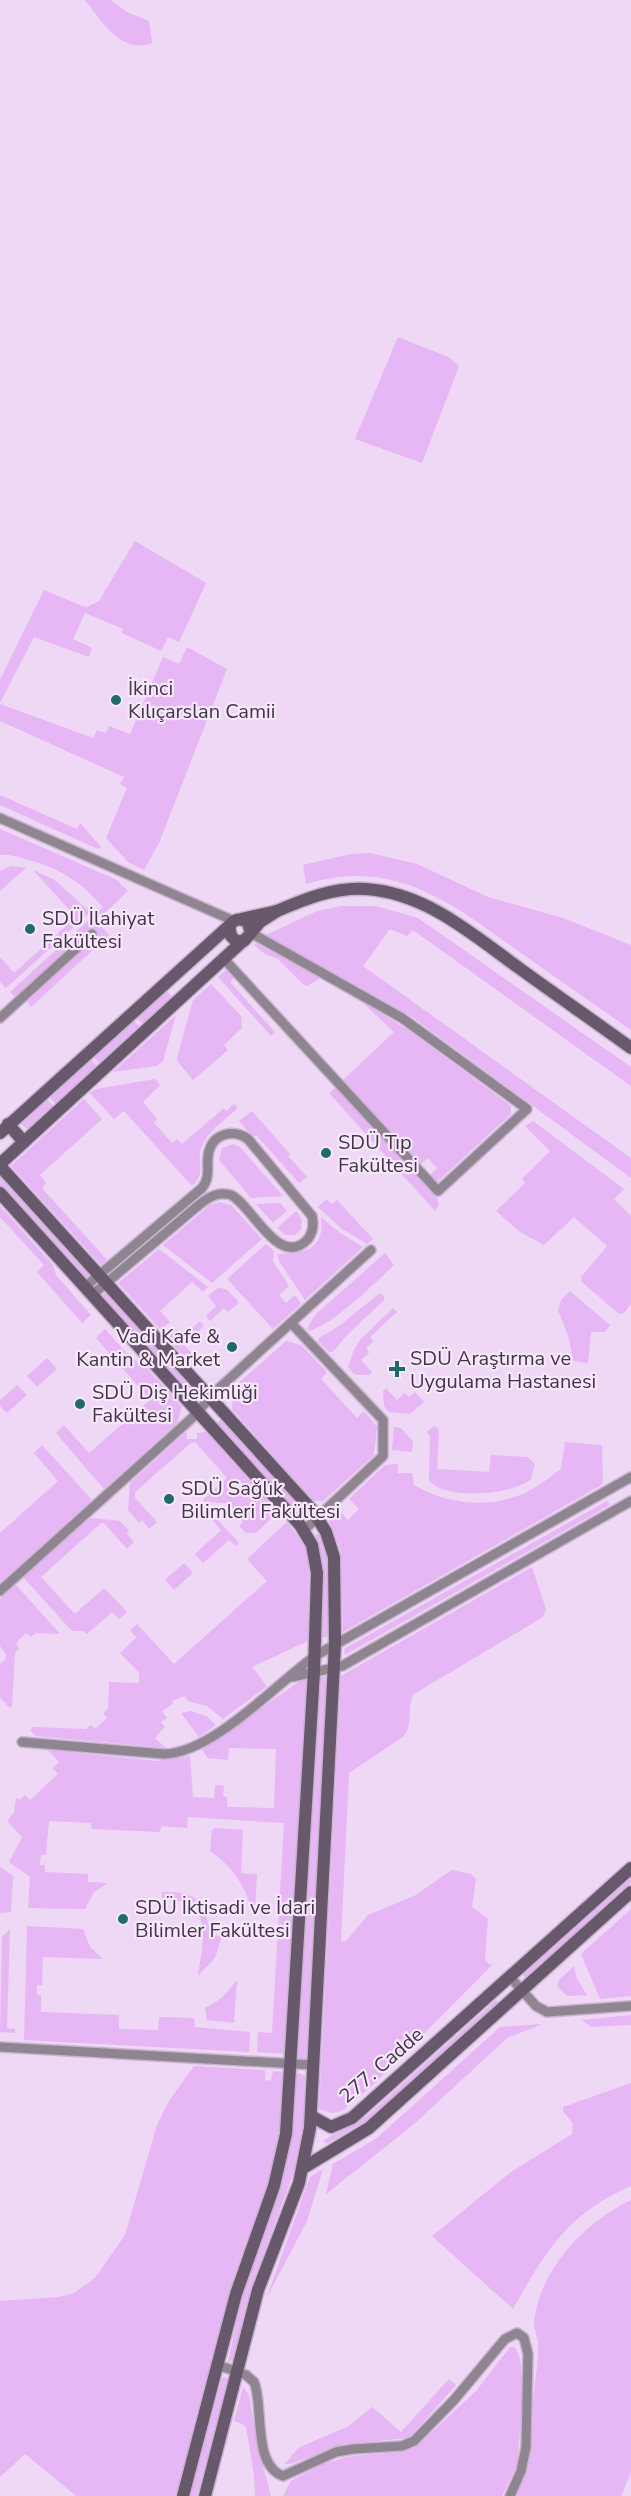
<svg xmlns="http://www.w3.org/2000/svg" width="631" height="2496" viewBox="0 0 631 2496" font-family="'Nunito Sans',sans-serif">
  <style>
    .green { fill: #e6b6f5 }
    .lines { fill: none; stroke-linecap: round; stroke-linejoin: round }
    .street-casing { stroke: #c9b4cf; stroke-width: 12 }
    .secondary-casing { stroke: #c9b4cf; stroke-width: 15 }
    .street { stroke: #8e8591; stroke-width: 9 }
    .secondary { stroke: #67596b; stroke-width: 12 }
    .poi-dot { fill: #1f6b68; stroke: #f9e6ff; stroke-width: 2 }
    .labels { text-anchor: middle; stroke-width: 4.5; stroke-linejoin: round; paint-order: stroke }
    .poi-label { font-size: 20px; fill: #413744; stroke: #f9e6ff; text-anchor: start }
    .street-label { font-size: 20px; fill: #413744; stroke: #f9e6ff }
  </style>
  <rect width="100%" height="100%" fill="#efd7f6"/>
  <!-- green -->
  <g class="green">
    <path d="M 85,0 L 111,0 L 127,12 L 149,21 L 152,43 C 121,55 102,21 85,0 Z"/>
    <polygon points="398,337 448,357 459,366 422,463 355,439"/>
    <polygon points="135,541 206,583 179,642 168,637 161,651 122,633 123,629 85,613 73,639 92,648 89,657 34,637 0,703 0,680 44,590 82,606 87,607 99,601"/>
    <polygon points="187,647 227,669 159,843 144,870 128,862 106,838 127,788 120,784 124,777 0,721 0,704 93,738 97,730 106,733 109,726 130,734 163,657 179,664"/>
    <polygon points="0,795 77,829 80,823 101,847 98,849 0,805"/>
    <path d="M 0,829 L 117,880 L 128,891 L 96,921 L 109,935 L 31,1007 L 27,1002 L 99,934 L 93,927 L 15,997 L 10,992 L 103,907 C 81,882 60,868 28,860 C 19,857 9,854 0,855 Z"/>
    <path d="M 370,853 L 417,864 L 488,897 L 563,918 L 631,945 L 631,1030 C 593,1004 556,977 518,951 C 450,902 394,857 306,884 L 303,865 L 351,854 Z"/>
    <polygon points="11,866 26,868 0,891 0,871"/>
    <polygon points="33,870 55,880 90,912 6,988 0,982 0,957 14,973 76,917"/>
    <polygon points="341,906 376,906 418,918 631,1067 631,1086 413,930 407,936 390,929 363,966 631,1158 631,1178 411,1016 266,935 317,911"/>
    <polygon points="256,943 321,978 307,986 304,985 278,959 265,954 254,945"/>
    <polygon points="231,966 238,974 230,982 275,1032 271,1036 218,977"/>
    <polygon points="211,984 241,1016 242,1028 224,1045 228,1050 193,1080 178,1062 177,1058 193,1000"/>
    <polygon points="165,989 173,998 143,1025 135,1016"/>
    <polygon points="361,1001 410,1031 511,1106 511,1114 437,1182 430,1175 437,1168 428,1158 421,1164 342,1081 394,1032"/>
    <polygon points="176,1015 163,1061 157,1066 113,1072"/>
    <polygon points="132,1019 141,1028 100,1064 92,1055"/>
    <polygon points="89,1057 98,1067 56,1105 48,1095"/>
    <path d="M 155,1079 L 160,1085 L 143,1102 L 157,1119 L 154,1123 L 172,1143 L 177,1139 L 182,1144 L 224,1108 L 226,1111 L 234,1104 L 238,1108 C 226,1119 208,1131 202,1146 C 195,1162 208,1171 192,1186 L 124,1111 L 114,1119 L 90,1093 L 96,1089 Z"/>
    <polygon points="336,1087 437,1198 439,1204 435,1211 329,1093"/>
    <polygon points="45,1097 54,1107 28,1130 20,1123"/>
    <polygon points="84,1099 102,1119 40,1175 46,1183 42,1188 107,1260 101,1265 11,1166"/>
    <polygon points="252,1111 290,1154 288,1156 307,1177 299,1183 257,1136 252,1136 239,1121"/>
    <polygon points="533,1121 624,1189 614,1199 631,1216 631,1303 624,1313 619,1314 582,1282 581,1277 607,1246 574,1217 544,1245 520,1232 496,1211 525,1183 522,1179 550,1151 525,1126"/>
    <polygon points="233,1144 240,1147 283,1196 251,1198 219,1160 222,1148"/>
    <polygon points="0,1175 91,1275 86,1279 0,1185"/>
    <polygon points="327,1199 332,1204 337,1200 373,1239 367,1244 342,1229 318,1207"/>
    <polygon points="219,1202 231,1205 262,1239 212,1283 163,1245 210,1205"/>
    <polygon points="280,1203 287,1211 273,1223 256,1204"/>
    <polygon points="0,1206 53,1265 56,1275 91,1315 82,1323 37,1272 44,1265 0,1217"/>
    <polygon points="296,1211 302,1219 301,1230 295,1235 285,1235 277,1228"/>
    <path d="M 321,1217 L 340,1233 L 363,1247 L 305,1300 L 279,1261 L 277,1254 C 300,1254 326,1251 321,1217 Z"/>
    <polygon points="266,1244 274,1251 273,1261 289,1286 279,1295 286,1303 295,1295 301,1304 273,1329 227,1279"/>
    <polygon points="159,1249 208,1287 203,1292 192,1282 160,1311 170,1322 161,1330 118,1283"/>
    <path d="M 385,1253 L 394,1265 C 375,1283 333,1325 309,1331 L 307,1329 L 315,1315 Z"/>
    <polygon points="218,1288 226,1289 238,1301 238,1304 228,1312 224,1308 210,1321 206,1316 216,1306 208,1296"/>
    <polygon points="570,1291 610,1325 605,1332 591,1332 588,1363 573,1361 569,1338 558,1310 561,1300"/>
    <polygon points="106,1292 194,1389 189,1393 101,1296"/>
    <polygon points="380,1293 384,1296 384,1300 348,1334 333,1352 329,1352 318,1341 319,1338 339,1326"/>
    <polygon points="393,1308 397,1312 370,1337 373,1342 366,1348 369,1353 361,1360 372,1372 369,1375 355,1375 348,1367 354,1350 360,1340"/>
    <polygon points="200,1321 204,1326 184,1345 196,1358 190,1363 166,1337 175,1328 183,1336"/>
    <polygon points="105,1329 132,1359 141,1362 182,1407 177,1423 104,1489 56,1433 64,1425 89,1453 150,1400 96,1338"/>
    <polygon points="286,1341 301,1345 327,1372 321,1379 357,1418 364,1411 377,1427 374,1455 323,1501 313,1501 232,1409 234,1387"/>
    <polygon points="47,1358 57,1369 37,1387 27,1376"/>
    <polygon points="17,1385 27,1395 7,1413 0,1406 0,1400"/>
    <polygon points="386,1388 397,1400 405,1393 409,1397 415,1392 424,1402 410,1414 389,1412 384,1406 383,1391"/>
    <polygon points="221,1419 304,1511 299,1515 216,1424"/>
    <path d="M 434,1426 L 439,1430 L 437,1469 L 489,1472 L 491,1455 L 528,1457 L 535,1464 L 531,1479 C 514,1495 444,1501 429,1480 L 430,1436 L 427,1432 Z"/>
    <polygon points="394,1427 401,1428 413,1441 412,1452 392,1450"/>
    <polygon points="206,1432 278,1512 256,1533 246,1533 239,1526 243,1522 225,1503 205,1502 203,1500 227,1478 195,1442 191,1443 135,1492 135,1498 157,1522 149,1529 142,1520 139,1523 128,1510 130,1483 185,1433 187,1433 187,1439 197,1439 197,1433"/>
    <path d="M 565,1442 L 602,1445 L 603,1484 L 343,1632 L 341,1551 L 328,1518 L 338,1509 L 348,1520 L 359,1509 L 349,1499 L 385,1465 L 398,1464 L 398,1473 L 412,1473 L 414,1485 C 447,1505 492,1509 527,1492 C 539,1486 550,1477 561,1469 Z"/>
    <polygon points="42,1445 92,1500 0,1583 0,1533 58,1481 34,1453"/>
    <polygon points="607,1501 610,1505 345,1655 344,1649"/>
    <polygon points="208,1515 214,1516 239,1543 236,1546 229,1540 203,1563 195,1554 221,1530"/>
    <polygon points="90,1518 120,1521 129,1531 127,1534 134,1542 127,1549 104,1523 101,1523 41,1577 75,1614 104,1588 127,1612 119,1619 112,1612 87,1634 83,1631 72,1631 23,1577"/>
    <polygon points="287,1522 303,1543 309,1558 308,1641 252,1667 267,1686 223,1719 207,1706 188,1701 185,1696 172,1701 173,1704 162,1711 167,1718 161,1722 165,1727 155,1738 166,1748 36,1736 30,1730 33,1727 86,1729 91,1725 95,1729 107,1718 103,1713 108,1708 109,1682 139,1683 139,1673 120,1653 136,1638 130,1630 137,1624 174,1664 267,1581 247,1559"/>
    <polygon points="319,1533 329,1556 330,1566 327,1637 321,1637 323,1567 314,1536"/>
    <polygon points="184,1563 193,1573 174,1590 165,1580"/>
    <path d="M 532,1567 L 546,1609 L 543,1617 L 414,1694 C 406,1707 414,1723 404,1736 L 349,1773 L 341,1941 L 346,1941 L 368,1915 L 414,1896 L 452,1870 L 471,1874 L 476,1879 L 472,1907 L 488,1919 L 485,1960 L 490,1965 L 493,1964 L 375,2083 L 342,2111 L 332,2113 L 319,2109 L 341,1676 Z"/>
    <polygon points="16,1585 60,1634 36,1633 31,1637 26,1633 16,1643 19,1649 15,1653 12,1706 10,1708 0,1698 0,1664 5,1660 6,1654 0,1646 0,1599"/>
    <polygon points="307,1676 286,2054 257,2052 258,2032 272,2033 284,1823 188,1817 187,1828 161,1826 160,1832 92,1829 91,1823 49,1821 46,1855 41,1855 40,1865 45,1865 45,1872 88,1874 88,1882 108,1883 94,1892 85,1909 28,1908 30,1877 9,1862 22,1837 7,1821 14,1813 16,1797 19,1800 25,1795 30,1800 58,1774 53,1768 59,1762 48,1750 157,1761 190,1756 193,1797 214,1798 215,1785 224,1786 223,1796 227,1797 227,1807 274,1808 276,1749 229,1748 228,1760 208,1758 202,1750"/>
    <polygon points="321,1677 327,1677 306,2061 298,2058"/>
    <polygon points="191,1711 206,1716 216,1725 199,1737 181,1713"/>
    <path d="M 215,1828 L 243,1830 L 241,1873 L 257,1874 L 255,1912 L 253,1912 C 243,1883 235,1869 210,1851 L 212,1830 Z"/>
    <polygon points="0,1867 13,1876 11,1912 0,1913"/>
    <polygon points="631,1878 631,1883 526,1978 523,1975"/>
    <path d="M 162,1892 C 197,1891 206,1901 210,1935 L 222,1936 L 215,1958 L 198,1976 C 201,1953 211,1919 189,1902 L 162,1899 Z"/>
    <polygon points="631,1909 631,1996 600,1999 581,1954"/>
    <polygon points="27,1926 83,1929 90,1947 103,1959 43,1957 42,1985 37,1985 37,1995 41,1995 41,2012 119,2015 119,2029 158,2030 159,2017 194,2018 195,2027 250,2032 249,2052 24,2040"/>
    <polygon points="10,1929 7,2028 15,2029 15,2033 0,2032 2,1937"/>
    <polygon points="574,1966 577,1979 587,1995 567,1996 557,1986 559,1980"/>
    <polygon points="237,1980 234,2023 207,2020 205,2008 222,1998"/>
    <polygon points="496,2000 499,2003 371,2119 326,2144 324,2140 368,2115"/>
    <polygon points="631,2015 631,2025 591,2027 582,2020"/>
    <polygon points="543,2024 507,2038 413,2125 326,2194 333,2164 377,2138 500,2027"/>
    <polygon points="194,2066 265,2070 265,2080 271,2081 273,2071 285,2072 279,2140 267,2190 237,2268 176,2496 76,2496 25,2454 0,2477 0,2301 59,2297 74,2293 95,2278 125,2235 157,2125 169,2101"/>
    <polygon points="299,2073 305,2076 303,2126 295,2169 253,2283 234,2360 228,2362 245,2283 286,2167 293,2127 297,2074"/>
    <path d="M 631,2083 L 631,2186 C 567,2214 546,2251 513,2309 L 432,2236 L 511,2172 L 572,2134 L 573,2124 L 563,2111 L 563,2107 Z"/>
    <polygon points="323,2169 307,2221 266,2299 310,2177"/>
    <path d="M 631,2200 L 631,2472 L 621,2496 L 516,2496 C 530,2469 531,2441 533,2411 C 533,2391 539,2363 538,2343 C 537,2335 533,2328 534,2320 C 542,2267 584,2223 631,2200 Z"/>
    <path d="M 510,2347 L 514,2347 C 529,2359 519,2437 518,2459 L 516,2467 L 502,2496 L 283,2496 L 291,2481 L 323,2464 L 351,2456 L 400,2452 L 416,2447 L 476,2391 Z"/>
    <polygon points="225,2377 229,2380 197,2496 190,2496 222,2378"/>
    <polygon points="449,2379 456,2385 409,2438 345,2444 291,2464 285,2464 298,2448 349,2426 372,2407 401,2432"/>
    <path d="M 243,2387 L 249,2395 L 257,2443 L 271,2496 L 255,2496 C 255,2473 250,2451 246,2428 L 244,2425 L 234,2421 Z"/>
  </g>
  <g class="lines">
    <!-- street casing -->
    <g class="street-casing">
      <g id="street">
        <polyline points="0,818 234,921"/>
        <polyline points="224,959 438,1191 527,1109 402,1018 251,933"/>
        <polyline points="0,1018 92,934"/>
        <path d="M 85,1287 L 202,1188 C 212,1175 205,1165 209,1151 C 214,1133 234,1129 248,1139 L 312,1216 C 314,1224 313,1232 308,1239 C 279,1270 252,1205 231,1195 C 219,1191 209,1197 200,1204 L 92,1295"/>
        <polyline points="291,1323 383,1420 383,1456 304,1530"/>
        <polyline points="0,1591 192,1418 216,1391 371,1250"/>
        <polyline points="292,1677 342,1666 631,1501"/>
        <path d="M 22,1742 L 164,1754 C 213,1753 276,1684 315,1656 L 631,1477"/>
        <polyline points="510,1977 536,2006 547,2012 631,2006"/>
        <polyline points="0,2047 313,2065"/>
        <path d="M 218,2365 L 246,2375 L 254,2382 C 264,2405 252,2465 283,2476 L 336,2452 L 353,2449 L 402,2446 L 414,2441 L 454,2400 L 505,2339 L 517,2333 L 524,2338 L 528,2354 L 526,2447 L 521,2471 L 510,2496"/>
      </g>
    </g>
    <!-- secondary casing -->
    <g class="secondary-casing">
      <g id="secondary">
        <path d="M 277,911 C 305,899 334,887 366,889 C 426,893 472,934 519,968 C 556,995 594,1021 631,1048"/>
        <path d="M 241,919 L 277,911 L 260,922 L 244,941 L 236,941 L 231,936 L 229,926 C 234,919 241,917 248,923 L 251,933"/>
        <polyline points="8,1124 24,1142"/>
        <polyline points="0,1133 230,925"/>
        <polyline points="0,1164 244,940"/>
        <polyline points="0,1166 313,1511 326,1532 334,1557 335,1644 310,2128 299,2183 258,2290 205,2496"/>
        <polyline points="0,1193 300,1525 312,1545 317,1573 314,1672 286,2134 274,2186 236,2294 183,2496"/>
        <polyline points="311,2116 331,2127 352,2118 631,1868"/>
        <polyline points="303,2168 369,2128 631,1892"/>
      </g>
    </g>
    <!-- street -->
    <use href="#street" class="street"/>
    <!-- secondary -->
    <use href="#secondary" class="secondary"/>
  </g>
  <!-- markers -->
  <g class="poi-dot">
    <circle cx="116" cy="700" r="6"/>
    <circle cx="30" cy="929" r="6"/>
    <circle cx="326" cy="1153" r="6"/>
    <circle cx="232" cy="1347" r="6"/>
    <path d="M394 1360h6v6h6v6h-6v6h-6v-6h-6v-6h6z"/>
    <circle cx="80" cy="1404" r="6"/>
    <circle cx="169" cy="1499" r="6"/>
    <circle cx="123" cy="1919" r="6"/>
  </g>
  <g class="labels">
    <!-- poi labels -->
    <g class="poi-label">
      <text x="128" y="695">İkinci<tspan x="128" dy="23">Kılıçarslan Camii</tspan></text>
      <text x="42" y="925">SDÜ İlahiyat<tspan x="42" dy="23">Fakültesi</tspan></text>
      <text x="338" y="1149">SDÜ Tıp<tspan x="338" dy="23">Fakültesi</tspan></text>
      <text x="220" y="1343" text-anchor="end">Vadi Kafe &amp;<tspan x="220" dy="23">Kantin &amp; Market</tspan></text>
      <text x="410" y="1365">SDÜ Araştırma ve<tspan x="410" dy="23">Uygulama Hastanesi</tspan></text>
      <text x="92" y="1399">SDÜ Diş Hekimliği<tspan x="92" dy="23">Fakültesi</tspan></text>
      <text x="181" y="1495">SDÜ Sağlık<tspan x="181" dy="23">Bilimleri Fakültesi</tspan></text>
      <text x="135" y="1914">SDÜ İktisadi ve İdari<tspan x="135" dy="23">Bilimler Fakültesi</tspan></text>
    </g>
    <!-- street labels -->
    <g class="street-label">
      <text transform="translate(381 2065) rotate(-41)" y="7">277. Cadde</text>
    </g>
  </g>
</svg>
